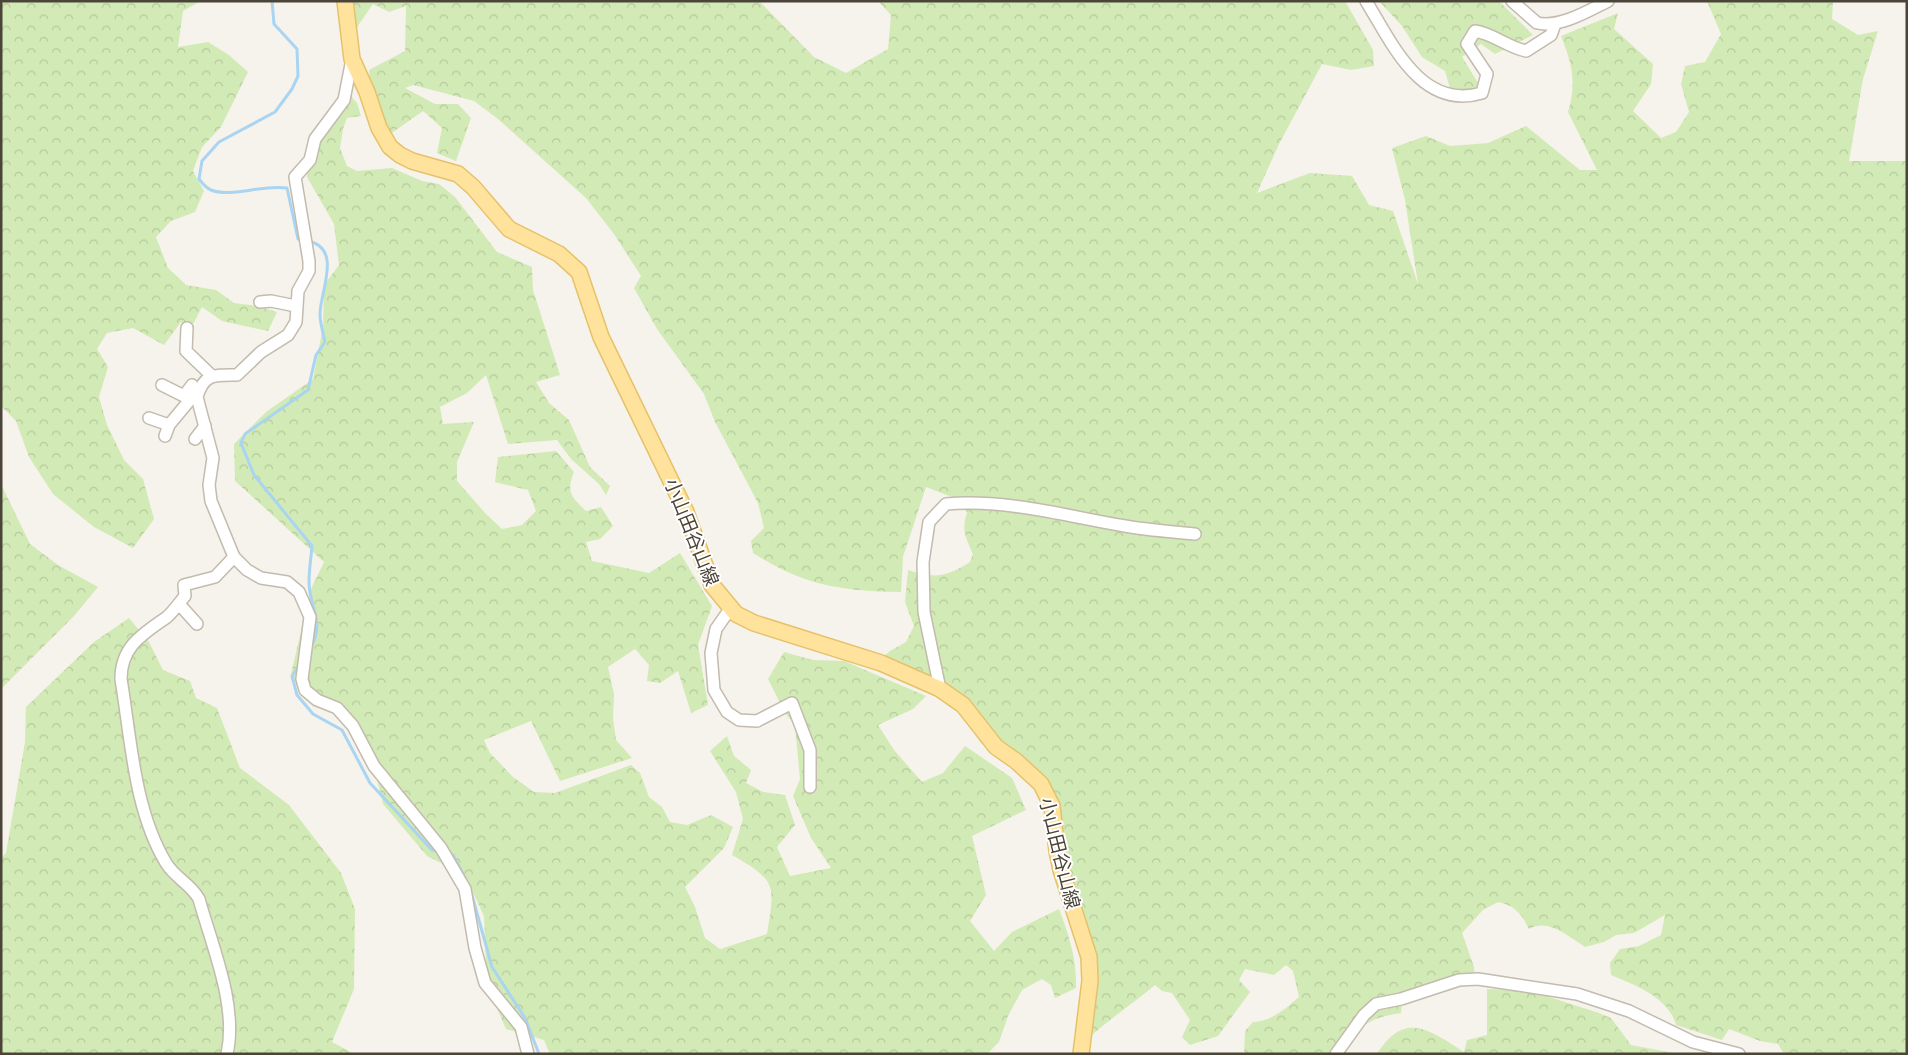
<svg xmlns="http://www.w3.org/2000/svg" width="1908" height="1055" viewBox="0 0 1908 1055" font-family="Cabin,'Noto Sans JP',sans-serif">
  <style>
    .forest { fill: url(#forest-crowns) }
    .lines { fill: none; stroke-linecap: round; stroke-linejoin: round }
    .stream { stroke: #a9d4f2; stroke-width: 3 }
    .minor-casing { stroke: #c2bbae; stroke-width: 14 }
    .major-casing { stroke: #e6c16a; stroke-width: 18 }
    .minor { stroke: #fff; stroke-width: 11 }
    .major { stroke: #ffe39c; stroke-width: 15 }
    .labels { text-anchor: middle; stroke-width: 4; stroke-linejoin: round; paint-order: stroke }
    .street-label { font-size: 19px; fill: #4b4439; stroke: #fff }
  </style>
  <defs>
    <pattern id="forest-crowns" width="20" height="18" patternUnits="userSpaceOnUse" patternTransform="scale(1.25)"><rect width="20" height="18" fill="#d2eab5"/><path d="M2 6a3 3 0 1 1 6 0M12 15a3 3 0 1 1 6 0" fill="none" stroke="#b6ca9c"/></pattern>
  </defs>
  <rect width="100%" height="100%" fill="#f6f3ec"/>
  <!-- forest -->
  <g class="forest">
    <polygon points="1,1 201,1 183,11 178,47 208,42 229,55 248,72 221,127 202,147 193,171 204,191 195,212 171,221 156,237 168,268 186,285 216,290 234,303 257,306 277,312 268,331 222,321 202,307 190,330 181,322 164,345 133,328 107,333 97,349 108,367 99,397 107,425 124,460 143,479 154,519 133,548 94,527 53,494 29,457 16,421 1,406"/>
    <path d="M 352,1 L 759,1 L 814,57 L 846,73 L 888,49 L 891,15 L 878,1 L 1345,1 L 1373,50 L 1374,66 L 1351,70 L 1322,64 L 1279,144 L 1257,193 L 1310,173 L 1352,176 L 1369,205 L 1393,211 L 1418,284 L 1405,200 L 1392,148 L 1426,136 L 1450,146 L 1488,143 L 1526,126 L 1580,170 L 1597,170 L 1568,112 C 1577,82 1572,64 1561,36 L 1618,13 L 1614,29 L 1653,64 L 1651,84 L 1633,111 L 1661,138 L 1676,132 L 1689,112 L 1681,84 L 1685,66 L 1705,62 L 1721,34 L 1707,1 L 1833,1 L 1832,19 L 1858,35 L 1878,31 L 1863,79 L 1849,161 L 1907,161 L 1907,1054 L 1784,1054 L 1778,1044 L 1760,1041 L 1729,1029 L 1722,1040 L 1676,1025 C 1668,997 1637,986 1611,975 L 1610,963 L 1620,949 L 1639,946 L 1661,935 L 1665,915 L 1634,933 L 1616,935 L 1604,942 L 1585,947 C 1568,936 1548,918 1529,929 C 1522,914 1514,905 1498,902 L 1483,910 L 1462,933 L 1474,967 L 1475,985 L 1428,984 L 1403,993 L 1401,1013 C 1365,1018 1359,1029 1335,1054 L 1244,1054 L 1245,1031 L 1253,1022 C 1272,1021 1285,1009 1299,997 L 1293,971 L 1286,965 L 1274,975 L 1245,969 L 1239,980 L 1250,992 L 1218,1036 L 1190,1045 L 1182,1037 L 1190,1020 L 1172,993 L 1162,991 L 1155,985 C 1132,1004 1107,1021 1085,1041 L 1080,942 L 1056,803 L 981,743 L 952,701 L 882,658 L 890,651 L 906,642 L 914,626 L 905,602 L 908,570 C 936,579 946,577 970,562 L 973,554 C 966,539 961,529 967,513 L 962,501 L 926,487 L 903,557 L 901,592 C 841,591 805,586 753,553 L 751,541 L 764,528 L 758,503 L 715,422 L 704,394 L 657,329 L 634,288 L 641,276 L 614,234 L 586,198 L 498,119 L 474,101 L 413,85 L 405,88 L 435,104 L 458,104 L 471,118 L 456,161 L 437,153 L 442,128 L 423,111 L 389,135 L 370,81 L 369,70 L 405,51 L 406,6 L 389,12 L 373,4 L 353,33 Z"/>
    <polygon points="1379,1 1499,1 1533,35 1495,54 1481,44 1462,57 1480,86 1453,99 1445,71 1422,57 1402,26"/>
    <path d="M 350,95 L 357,103 L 361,116 L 347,118 L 343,129 L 340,148 L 347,166 L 357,171 L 392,168 L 422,181 L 439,184 L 455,197 L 497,252 L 532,267 L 533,290 L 560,375 L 536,382 L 549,403 L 569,420 L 590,467 L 610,486 L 606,495 L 599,484 L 571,459 L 557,440 L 508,444 L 486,375 L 467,393 L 440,407 L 443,424 L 474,422 L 457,462 L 457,481 L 486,514 L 502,529 L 522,525 L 536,511 L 528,490 L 495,482 L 498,457 L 556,451 L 574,472 C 566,492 571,497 586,511 L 601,507 L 613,526 L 600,539 L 586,542 L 592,561 L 649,573 L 680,553 L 712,606 L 698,645 L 708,705 L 691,713 L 678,671 L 660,683 L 647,681 L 649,665 L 635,649 L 608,667 L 614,694 L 613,719 L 616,740 L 632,758 L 560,781 L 531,721 L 484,740 L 490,753 L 513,777 L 534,792 L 555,793 L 631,765 L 640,773 L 649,797 L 662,807 L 670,822 L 687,825 L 711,815 L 733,827 L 724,848 L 685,887 L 695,907 L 705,938 L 720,949 L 767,934 C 775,884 777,881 732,855 L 743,819 L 736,792 L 710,751 L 727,736 L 734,756 L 751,770 L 746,783 L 763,792 L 785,795 L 795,825 L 777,847 L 790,876 L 831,868 L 811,838 L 793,796 L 800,779 L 795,725 L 785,713 L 768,679 L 784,652 L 813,660 L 844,661 L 926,696 L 913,709 L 878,725 L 894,750 L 922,782 L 943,773 L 965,746 L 1012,778 L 1026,810 L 972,836 L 986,895 L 970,921 L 994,951 L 1012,932 L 1059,909 C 1069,936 1077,959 1076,988 L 1055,998 L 1051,985 L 1042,979 L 1022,990 L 1008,1016 L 999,1042 L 987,1054 L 550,1054 L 544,1040 L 506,1029 L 487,986 L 484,916 L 465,875 L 427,856 L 383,804 L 374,767 L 346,720 L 299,690 L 291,674 L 311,589 L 324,562 L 235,481 L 234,444 L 266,412 L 313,379 L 323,327 L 324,285 L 339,265 L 334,224 L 307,177 L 308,162 L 325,126 Z"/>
    <polygon points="1,484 30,544 58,565 98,587 74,616 1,689"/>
    <polygon points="129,618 149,642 163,670 190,681 196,698 217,708 240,768 289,805 341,873 355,909 354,989 332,1042 354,1054 1,1054 1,858 6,853 25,742 26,707 94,642"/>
    <path d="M 1487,989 L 1515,990 L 1546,996 L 1599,1013 L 1611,1018 L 1631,1045 L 1679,1054 L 1377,1054 C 1405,1010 1429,1030 1464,1052 L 1467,1040 L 1487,1035 Z"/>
  </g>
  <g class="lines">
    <!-- stream -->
    <g class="stream">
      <path d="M 272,1 L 274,24 L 297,49 L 298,76 L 292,89 L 275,112 L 219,142 L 202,161 L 199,179 C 202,183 206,188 211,190 C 232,198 263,184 287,188 L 298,239 L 302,239"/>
      <path d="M 308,241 C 343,248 320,292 320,314 C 320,323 323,333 325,342 L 316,355 L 308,390 L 245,434 L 241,443 L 254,475 L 312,546 C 311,558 309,570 309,582 C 309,607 326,624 310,648"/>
      <polyline points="300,664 292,676 297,695 313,714 342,730 370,783 432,850 439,852"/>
      <polyline points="447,854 453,855 465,878"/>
      <polyline points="470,888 492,967 525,1018 539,1054"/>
    </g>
    <!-- minor casing -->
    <g class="minor-casing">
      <g id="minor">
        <path d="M 1366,1 C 1392,43 1421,111 1482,93 L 1487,74 L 1467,44 L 1475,31 C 1494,34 1507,47 1526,51 L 1551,35 L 1555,24"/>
        <path d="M 1512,1 L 1537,23 C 1560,28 1588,11 1608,1"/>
        <path d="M 352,59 L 344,100 L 315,139 L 310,160 L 295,177 L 309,261 L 309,271 L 298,291 L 296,322 L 288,335 L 261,352 L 237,375 C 215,375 204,373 197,397 L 213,458 L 209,485 L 211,501 L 234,557 L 247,570 L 261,578 L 287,582 L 299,592 L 310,617 L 302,679 L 305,690 L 317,700 L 337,708 L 353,726 L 374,766 L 441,848 L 465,889 L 475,948 L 485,983 L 521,1027 L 528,1054"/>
        <polyline points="260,302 271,301 296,306"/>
        <polyline points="187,328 186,351 212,376"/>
        <polyline points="162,385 184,396 192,385"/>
        <polyline points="149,418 169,425"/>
        <polyline points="165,436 169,425 199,389"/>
        <polyline points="195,439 205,426"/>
        <polyline points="179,604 197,624"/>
        <polyline points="730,609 716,629 711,653 714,690 727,712 739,720 757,721 792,703 810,750 810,787"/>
        <path d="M 940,689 L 924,612 L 923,562 L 929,522 L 946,504 C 1007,499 1066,516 1125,526 C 1148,530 1172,532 1195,534"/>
        <path d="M 227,1054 C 238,1006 212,946 199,899 C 191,884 175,878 166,863 C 134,810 131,739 121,679 C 121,646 143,634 167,617 C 174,611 179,603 185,596 L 184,585 L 215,577 L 234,557"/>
        <polyline points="1336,1054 1364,1015 1376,1004 1401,999 1459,980 1478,979 1577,994 1629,1011 1693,1042 1739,1054"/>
      </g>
    </g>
    <!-- major casing -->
    <g class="major-casing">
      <polyline id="major" points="345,1 352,59 367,92 379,128 390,147 400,155 412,161 458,174 473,187 509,229 559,254 579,272 601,337 686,512 712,585 736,614 754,623 881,663 940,689 963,705 996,747 1016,761 1041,784 1052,806 1057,851 1061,870 1089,957 1090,981 1081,1054"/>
    </g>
    <!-- minor -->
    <use href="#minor" class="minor"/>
    <!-- major -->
    <use href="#major" class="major"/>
  </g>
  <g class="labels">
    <!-- street labels -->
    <g class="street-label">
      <text transform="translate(692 532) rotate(68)" y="7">小山田谷山線</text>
      <text transform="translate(1060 853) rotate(76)" y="7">小山田谷山線</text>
    </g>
  </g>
  <!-- border -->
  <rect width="1908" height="1055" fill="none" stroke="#4b4439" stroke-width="5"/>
</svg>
